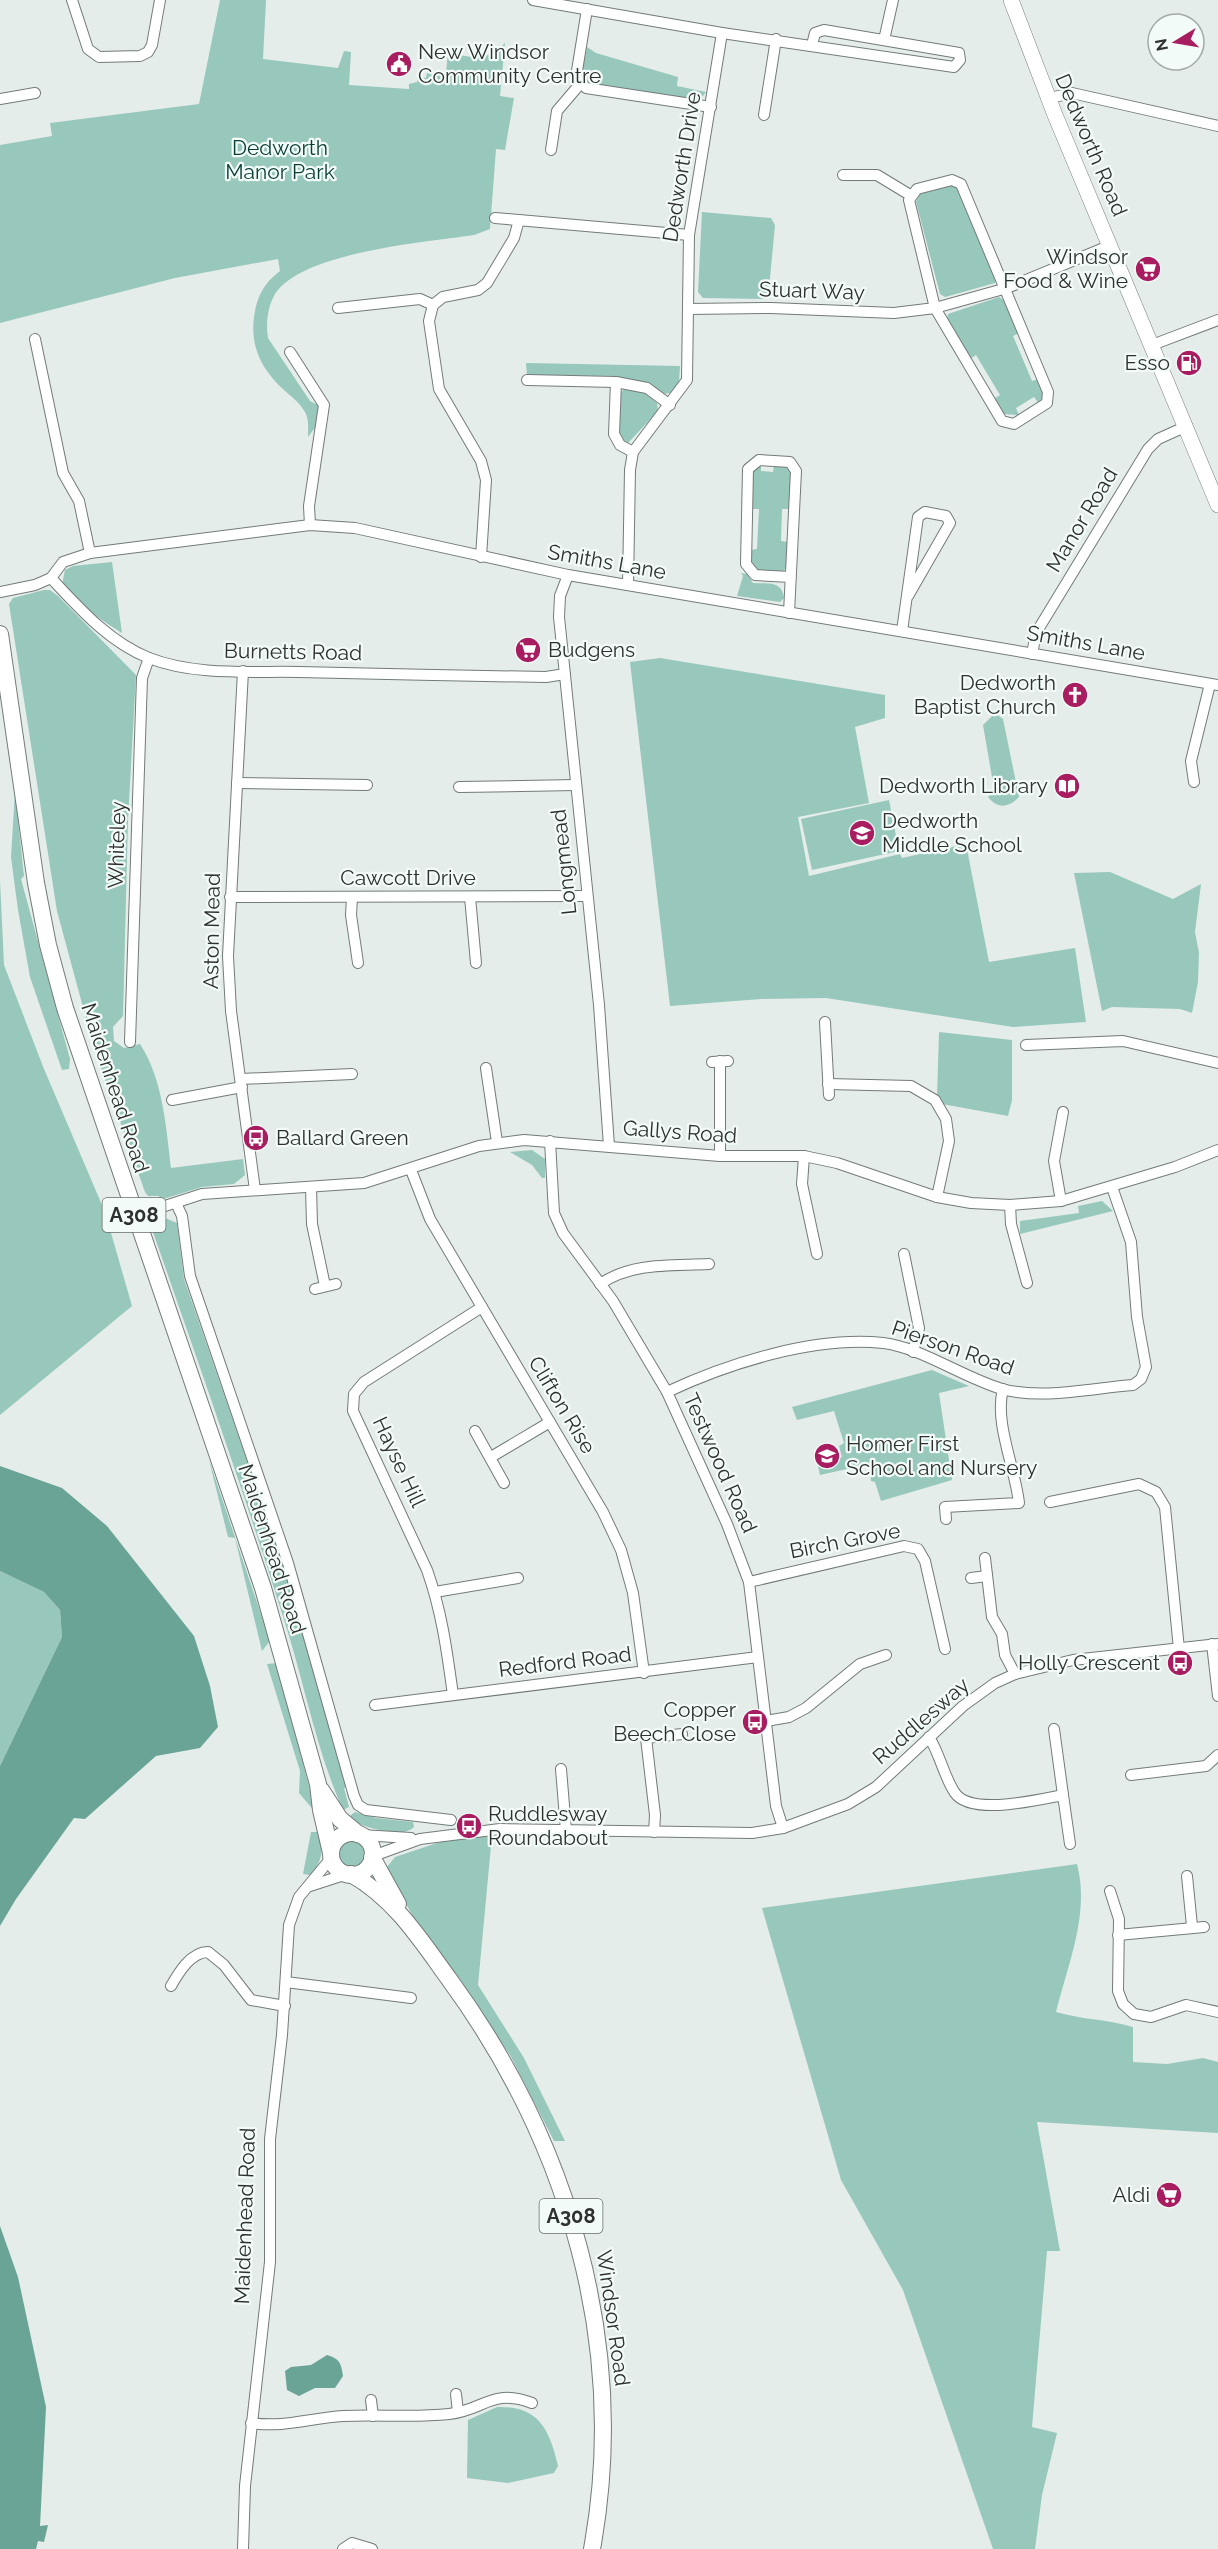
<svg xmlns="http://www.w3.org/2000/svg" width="1218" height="2549" viewBox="0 0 1218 2549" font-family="Raleway,sans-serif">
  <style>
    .green { fill: #98c7bb }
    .water { fill: #6aa496 }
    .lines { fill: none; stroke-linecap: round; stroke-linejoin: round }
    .street-casing { stroke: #737b79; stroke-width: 12 }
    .secondary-casing { stroke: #737b79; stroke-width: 16 }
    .primary-casing { stroke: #737b79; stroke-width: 18 }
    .street { stroke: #fff; stroke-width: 10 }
    .secondary { stroke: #fff; stroke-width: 15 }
    .primary { stroke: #fff; stroke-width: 16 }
    .labels { text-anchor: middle; stroke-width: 4.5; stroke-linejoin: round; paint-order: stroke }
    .shield { fill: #f2fbf8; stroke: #696e6c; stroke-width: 1.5 }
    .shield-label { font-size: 20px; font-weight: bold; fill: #2e3130 }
    .poi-label { font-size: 21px; fill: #2e3130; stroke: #f2fbf8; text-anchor: end }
    .street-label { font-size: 21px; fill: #2e3130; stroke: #f2fbf8 }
    .park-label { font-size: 21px; fill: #083e35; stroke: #f2fbf8 }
  </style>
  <rect width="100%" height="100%" fill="#e5edeb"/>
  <!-- green -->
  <g class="green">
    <path d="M 220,0 L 266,0 L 263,59 L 338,68 L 344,51 L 351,52 L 349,85 L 409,89 L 409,84 L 417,82 L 418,77 L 426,78 L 427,73 L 446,72 L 448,53 C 473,57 485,63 505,43 L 500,96 L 514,98 L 505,150 L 496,149 L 490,229 L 474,235 C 429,242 294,252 273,298 C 267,310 266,326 268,338 L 310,401 L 320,406 L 317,425 L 308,437 C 308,429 309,421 306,414 C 302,405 292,397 284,390 C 262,370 250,347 254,317 C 257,297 263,284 280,271 L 278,259 L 175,278 L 0,323 L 0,145 L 52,136 L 50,123 L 199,104 Z"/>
    <polygon points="587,47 596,53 678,77 677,86 706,92 698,102 586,85 580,79"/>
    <polygon points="950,185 958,188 996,276 995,283 945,297 940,294 916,202 920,194"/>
    <polygon points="702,212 771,218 775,225 768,299 703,298 698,292"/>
    <path d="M 999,297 L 1005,301 L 1019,333 L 1013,336 L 1032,381 L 1039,379 C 1043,388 1047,396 1039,404 L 1034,397 L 1016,408 L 1019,415 L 1004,414 L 994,399 L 1000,395 L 976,355 L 970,359 L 947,321 L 948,314 Z"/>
    <polygon points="526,363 680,366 679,382 670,393 663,394 648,384 616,376 527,375"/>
    <polygon points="638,388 657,403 658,411 628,443 621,440 619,435 620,394 624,389"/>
    <polygon points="761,464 761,471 773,472 774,465 786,466 791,471 790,509 782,509 781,541 788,542 787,568 781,572 757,570 751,562 751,550 757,549 759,509 752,509 753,471"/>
    <path d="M 112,562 L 122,633 C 106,623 76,604 65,588 C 61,583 64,576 65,570 L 73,566 Z"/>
    <path d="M 741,573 L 747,574 L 753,583 C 767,584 782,580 784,598 L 780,602 L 737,596 L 743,576 Z"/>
    <path d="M 44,590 L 50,590 L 58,596 L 136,675 L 128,820 L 123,1016 L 113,1027 L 114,1041 L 124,1048 L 140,1044 C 163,1079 166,1127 171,1168 L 243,1159 L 245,1175 L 234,1184 L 202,1187 L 160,1200 L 159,1196 L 148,1196 L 145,1192 L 94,1048 L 57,911 L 9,604 L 13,598 Z"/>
    <polygon points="660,658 885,695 885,718 855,727 869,803 798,817 809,876 900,854 902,858 966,844 989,962 1075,948 1086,1022 1013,1027 826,998 761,999 670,1006 630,662"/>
    <path d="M 995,713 L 1003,719 L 1019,797 C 1009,808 997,809 988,797 L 997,787 L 993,783 L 983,725 Z"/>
    <polygon points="15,791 24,876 21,879 70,1059 69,1069 62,1070 30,977 18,910 11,857"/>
    <polygon points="889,800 899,851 812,870 801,819"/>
    <polygon points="1110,872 1173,899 1201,884 1195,932 1199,953 1198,982 1192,1013 1180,1009 1112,1007 1102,1011 1074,873"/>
    <polygon points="0,880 4,965 44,1069 105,1212 132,1306 0,1415"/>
    <polygon points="939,1032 1012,1040 1012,1100 1008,1116 942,1104 937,1097"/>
    <polygon points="532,1150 545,1159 545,1178 542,1178 532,1165 510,1152"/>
    <polygon points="1102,1201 1113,1211 1020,1234 1020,1221 1079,1213 1078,1206"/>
    <path d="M 165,1218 L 177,1223 L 184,1279 L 286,1573 L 346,1787 L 344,1788 L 349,1807 L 343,1810 C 316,1750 305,1685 285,1623 C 244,1492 198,1362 153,1232 L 156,1220 Z"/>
    <polygon points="932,1370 969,1386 939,1393 952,1480 881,1501 875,1482 871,1481 869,1464 820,1475 818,1466 842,1457 839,1446 844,1443 834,1411 797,1420 792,1407"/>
    <polygon points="209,1460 270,1641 262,1651 235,1538 228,1537"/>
    <polygon points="0,1571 44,1592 60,1610 62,1637 0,1766"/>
    <polygon points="277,1663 316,1813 299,1793 300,1771 267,1664"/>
    <path d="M 355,1812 L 376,1818 L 413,1822 L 414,1827 C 402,1840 360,1826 347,1818 Z"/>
    <path d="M 311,1832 L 320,1832 C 323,1850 323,1861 310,1875 L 303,1874 Z"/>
    <polygon points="461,1835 492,1835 478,1985 524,2058 565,2141 554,2141 510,2055 412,1915 387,1867 395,1857"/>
    <circle cx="352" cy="1853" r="15"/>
    <path d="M 1077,1864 C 1090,1913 1068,1964 1056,2012 C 1083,2020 1107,2019 1133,2027 L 1133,2062 L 1167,2064 L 1203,2058 L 1218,2062 L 1218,2133 L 1037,2122 L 1060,2251 L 1047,2251 L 1032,2427 L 1057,2433 L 1042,2495 L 1035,2549 L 993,2549 L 903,2290 L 841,2180 L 762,1908 Z"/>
    <path d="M 497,2407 C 539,2406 549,2429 558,2466 L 554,2473 L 508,2483 L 467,2478 L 468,2420 Z"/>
  </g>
  <!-- water -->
  <g class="water">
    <polygon points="0,1466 62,1488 107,1526 194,1636 210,1686 218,1727 200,1748 156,1756 85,1819 74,1818 16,1899 0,1926 0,1766 62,1637 60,1610 44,1592 0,1571"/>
    <polygon points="0,2226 18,2277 46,2407 40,2526 48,2525 44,2542 38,2541 36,2549 0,2549"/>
    <path d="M 327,2355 C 340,2359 341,2363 343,2376 L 335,2388 L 315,2388 L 299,2396 L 287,2390 L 285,2371 L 291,2367 L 311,2365 Z"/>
  </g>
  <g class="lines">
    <!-- street casing -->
    <g class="street-casing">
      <g id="street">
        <polyline points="72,0 88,49 99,57 140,56 148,52 152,45 160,0"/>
        <polyline points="533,0 722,33 954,67 960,60 959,53 824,30 815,33 812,45"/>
        <polyline points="587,9 576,77 586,88 711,107"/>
        <polyline points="884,40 893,0"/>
        <polyline points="1050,98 1072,93 1218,126"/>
        <polyline points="0,99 35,93"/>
        <polyline points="764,115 776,39"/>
        <polyline points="551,150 557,111 580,84"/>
        <polyline points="843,175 877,175 910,195"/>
        <polygon points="952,180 961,184 1048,392 1047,403 1014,424 1002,421 935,308 909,200 917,189"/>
        <polyline points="495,218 689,235"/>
        <polyline points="338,308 420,299 433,305"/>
        <polyline points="688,309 771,308 894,313 935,308 1007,288 1111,245"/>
        <polyline points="35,339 63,473 79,501 90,553"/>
        <polyline points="1152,345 1218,320"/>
        <polyline points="290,352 324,405 309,506 310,525"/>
        <polyline points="527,380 616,382 647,388 670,405"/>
        <polyline points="616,382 614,434 620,445 633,452"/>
        <polyline points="481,557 486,480 481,461 439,389 429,321 433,305 443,297 478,290 487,283 514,238 519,220"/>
        <polyline points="568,575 560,596 559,617 599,1005 609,1146"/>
        <path d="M 51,578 C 80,609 109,642 149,658 C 195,676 251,671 299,672 C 381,674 464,676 546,677 L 565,674"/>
        <polyline points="628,585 630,470 633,452 687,380 689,235 722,33"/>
        <polyline points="0,592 35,585 51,578 63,562 90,553 310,525 355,528 568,575 1218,685"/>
        <polyline points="789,613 796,471 790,462 759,460 748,469 746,564 755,575 791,577"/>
        <polyline points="902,631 918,517 925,512 946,516 950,523 908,596"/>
        <polyline points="1032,654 1036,633 1148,449 1158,439 1187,426"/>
        <polyline points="243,671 228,956 231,1011 255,1190"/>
        <polyline points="1194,782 1191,761 1210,684"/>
        <polyline points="237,783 367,785"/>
        <polyline points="459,787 576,785"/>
        <polyline points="230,897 587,896"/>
        <polyline points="470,897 476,963"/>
        <polyline points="352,898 351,915 358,963"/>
        <polyline points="825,1022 829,1095"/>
        <polyline points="130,1042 142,678 149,658"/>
        <polyline points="1026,1045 1123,1041 1218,1063"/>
        <polyline points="720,1061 720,1156"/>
        <polyline points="712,1062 728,1061"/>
        <polyline points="486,1068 497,1142"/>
        <polyline points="241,1079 352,1074"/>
        <polyline points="828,1084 911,1086 935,1100 946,1119 949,1141 937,1197"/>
        <polyline points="172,1100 242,1087"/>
        <polyline points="550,1141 554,1213 563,1233 613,1301 667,1392 727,1524 749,1582 776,1806 783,1828"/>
        <polyline points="804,1156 802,1184 817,1254"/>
        <polyline points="411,1170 430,1219 603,1512 621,1550 633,1593 644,1673"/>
        <polyline points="311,1187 312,1224 325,1286"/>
        <polyline points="1061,1201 1054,1161 1063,1112"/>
        <polyline points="176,1203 182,1216 190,1276 288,1563 354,1796 358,1805 366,1810 451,1820"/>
        <polyline points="1010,1205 1011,1224 1027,1283"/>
        <polyline points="134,1216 202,1194 364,1183 479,1146 524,1140 720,1156 804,1156 837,1163 937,1197 971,1203 1010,1205 1061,1201 1175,1167 1218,1150"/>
        <polyline points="904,1254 919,1328 913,1352"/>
        <path d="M 600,1284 C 633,1262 671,1266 709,1264"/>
        <polyline points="315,1289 336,1284"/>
        <path d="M 667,1392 C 729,1363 814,1336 883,1343 C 920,1347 964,1378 1002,1389 C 1042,1400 1092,1388 1133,1385 L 1141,1379 L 1146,1367 L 1137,1317 L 1131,1242 L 1112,1187"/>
        <polyline points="475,1431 504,1483"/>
        <polyline points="491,1457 550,1422"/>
        <polyline points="1050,1502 1139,1484 1156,1492 1165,1507 1179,1649"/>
        <path d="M 946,1519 L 945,1507 L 1019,1503 C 1015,1467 994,1422 1003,1389"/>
        <polyline points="985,1558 992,1617 1002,1634 1005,1655 1015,1674"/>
        <polyline points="971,1578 987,1576"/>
        <polyline points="749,1582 904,1546 918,1549 925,1561 945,1649"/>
        <polyline points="435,1592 518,1578"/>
        <polyline points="1212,1644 1218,1696"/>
        <path d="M 453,1695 C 447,1652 442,1612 427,1570 L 353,1411 L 354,1394 L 364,1382 L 482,1307"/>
        <polyline points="375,1705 758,1657"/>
        <polyline points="766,1721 789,1717 806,1708 860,1664 886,1655"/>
        <polyline points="1054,1729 1063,1795"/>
        <path d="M 929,1737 C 940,1754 944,1777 955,1793 C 971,1816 1037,1800 1063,1795 L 1070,1844"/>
        <polyline points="561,1769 566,1830"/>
        <polyline points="1131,1775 1206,1766 1218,1755"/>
        <polyline points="654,1832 655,1815 646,1738 682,1734"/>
        <polyline points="361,1835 411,1838"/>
        <polyline points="373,1856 420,1839 500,1829 752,1833 783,1828 848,1804 876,1787 963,1706 995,1683 1015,1674 1073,1660 1218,1644"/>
        <polyline points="1187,1876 1192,1926"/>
        <polyline points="310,1886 347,1874"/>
        <polyline points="1110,1891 1119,1919 1118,1991 1123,2004 1134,2014 1151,2017 1186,2005 1218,2012"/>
        <polyline points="1118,1935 1204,1927"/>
        <polyline points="286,1982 411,1998"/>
        <path d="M 171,1986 C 179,1972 191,1952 208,1952 L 224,1965 L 251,2000 L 285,2006"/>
        <polyline points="456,2394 458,2412"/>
        <polyline points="371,2400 373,2416"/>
        <path d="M 251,2423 C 283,2428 311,2418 343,2416 C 378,2414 413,2418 449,2414 C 485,2410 491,2388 532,2403"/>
        <polyline points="243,2549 245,2486 270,2262 270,2139 282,2035 289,1925 299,1897 332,1857"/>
        <polyline points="343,2549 352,2543 372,2549"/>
      </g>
    </g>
    <!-- secondary casing -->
    <g class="secondary-casing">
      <polyline id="secondary" points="1011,0 1055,115 1218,505"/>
    </g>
    <!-- primary casing -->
    <g class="primary-casing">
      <g id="primary">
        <polyline points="0,634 36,883 48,945 65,1008 263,1588 318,1784 321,1810 331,1853"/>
        <polyline points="321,1790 340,1819 358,1834"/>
        <circle cx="352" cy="1854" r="21"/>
        <polyline points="372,1857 398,1904"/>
        <path d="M 351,1874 C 395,1899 420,1939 449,1979 C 569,2143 629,2346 592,2549"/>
      </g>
    </g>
    <!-- street -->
    <use href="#street" class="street"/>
    <!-- secondary -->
    <use href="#secondary" class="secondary"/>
    <!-- primary -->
    <use href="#primary" class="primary"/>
  </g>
  <!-- icons -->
  <defs>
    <g id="civic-disc" transform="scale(1.35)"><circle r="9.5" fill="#a81d60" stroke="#f2fbf8"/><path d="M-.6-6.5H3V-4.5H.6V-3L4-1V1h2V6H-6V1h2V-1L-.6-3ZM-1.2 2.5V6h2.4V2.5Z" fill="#fff"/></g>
    <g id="supermarket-disc" transform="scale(1.35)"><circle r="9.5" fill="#a81d60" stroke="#f2fbf8"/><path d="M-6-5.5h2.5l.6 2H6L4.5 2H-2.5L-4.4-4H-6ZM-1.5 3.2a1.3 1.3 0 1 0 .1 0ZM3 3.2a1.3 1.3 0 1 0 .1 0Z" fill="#fff"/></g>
    <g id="fuel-disc" transform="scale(1.35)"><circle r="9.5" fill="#a81d60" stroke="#f2fbf8"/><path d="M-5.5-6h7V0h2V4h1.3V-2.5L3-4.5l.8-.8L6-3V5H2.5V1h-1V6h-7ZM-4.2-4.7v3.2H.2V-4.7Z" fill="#fff"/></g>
    <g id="church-disc" transform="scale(1.35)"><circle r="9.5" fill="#a81d60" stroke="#f2fbf8"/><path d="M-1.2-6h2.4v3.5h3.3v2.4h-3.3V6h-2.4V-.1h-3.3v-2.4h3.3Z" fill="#fff"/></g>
    <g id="library-disc" transform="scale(1.35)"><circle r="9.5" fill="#a81d60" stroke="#f2fbf8"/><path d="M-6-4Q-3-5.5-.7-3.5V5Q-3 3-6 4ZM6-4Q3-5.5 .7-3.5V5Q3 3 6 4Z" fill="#fff"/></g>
    <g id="school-disc" transform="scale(1.35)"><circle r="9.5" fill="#a81d60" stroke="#f2fbf8"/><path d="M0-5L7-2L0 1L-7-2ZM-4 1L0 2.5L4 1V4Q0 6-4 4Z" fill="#fff"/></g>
    <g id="bus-disc" transform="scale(1.35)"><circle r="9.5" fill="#a81d60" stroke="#f2fbf8"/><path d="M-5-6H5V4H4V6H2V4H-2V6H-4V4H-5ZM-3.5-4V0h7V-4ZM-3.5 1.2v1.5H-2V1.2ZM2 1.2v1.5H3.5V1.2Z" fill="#fff"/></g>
  </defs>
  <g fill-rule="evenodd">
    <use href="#civic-disc" x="399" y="64"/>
    <use href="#supermarket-disc" x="1148" y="269"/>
    <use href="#fuel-disc" x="1189" y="363"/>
    <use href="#supermarket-disc" x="528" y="650"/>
    <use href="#church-disc" x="1075" y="695"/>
    <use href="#library-disc" x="1067" y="786"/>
    <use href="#school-disc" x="862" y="833"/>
    <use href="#bus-disc" x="256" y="1138"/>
    <use href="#school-disc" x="827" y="1456"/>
    <use href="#bus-disc" x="1180" y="1663"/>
    <use href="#bus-disc" x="755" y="1722"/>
    <use href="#bus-disc" x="469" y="1826"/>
    <use href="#supermarket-disc" x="1169" y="2195"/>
  </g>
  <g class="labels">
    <!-- shield labels -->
    <g class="shield">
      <rect x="102.5" y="1198" width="63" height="34" rx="4.5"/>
      <rect x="539.5" y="2199" width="63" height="34" rx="4.5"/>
    </g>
    <g class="shield-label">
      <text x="134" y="1222">A308</text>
      <text x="571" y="2223">A308</text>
    </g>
    <!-- poi labels -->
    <g class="poi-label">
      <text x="418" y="59" text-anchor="start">New Windsor<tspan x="418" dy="24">Community Centre</tspan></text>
      <text x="1128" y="264">Windsor<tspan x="1128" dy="24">Food &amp; Wine</tspan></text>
      <text x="1170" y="370">Esso</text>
      <text x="548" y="657" text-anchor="start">Budgens</text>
      <text x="1056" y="690">Dedworth<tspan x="1056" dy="24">Baptist Church</tspan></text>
      <text x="1048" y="793">Dedworth Library</text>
      <text x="882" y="828" text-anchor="start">Dedworth<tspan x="882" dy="24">Middle School</tspan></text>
      <text x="276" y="1145" text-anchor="start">Ballard Green</text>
      <text x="846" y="1451" text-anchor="start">Homer First<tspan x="846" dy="24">School and Nursery</tspan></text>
      <text x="1160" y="1670">Holly Crescent</text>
      <text x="736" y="1717">Copper<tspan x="736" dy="24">Beech Close</tspan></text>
      <text x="488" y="1821" text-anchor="start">Ruddlesway<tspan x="488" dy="24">Roundabout</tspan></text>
      <text x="1150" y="2202">Aldi</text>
    </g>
    <!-- street labels -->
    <g class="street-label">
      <text transform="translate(1091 145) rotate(67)" y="7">Dedworth Road</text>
      <text transform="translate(682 167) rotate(-81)" y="7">Dedworth Drive</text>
      <text transform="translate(812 291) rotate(2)" y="7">Stuart Way</text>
      <text transform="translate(1082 520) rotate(-59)" y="7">Manor Road</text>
      <text transform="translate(607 562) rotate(10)" y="7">Smiths Lane</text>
      <text transform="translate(1086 643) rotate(10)" y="7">Smiths Lane</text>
      <text transform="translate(293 652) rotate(1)" y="7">Burnetts Road</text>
      <text transform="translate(117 845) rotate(-88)" y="7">Whiteley</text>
      <text transform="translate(564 862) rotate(-96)" y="7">Longmead</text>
      <text x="408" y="885">Cawcott Drive</text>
      <text transform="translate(212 931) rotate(-89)" y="7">Aston Mead</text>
      <text transform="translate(115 1088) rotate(72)" y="7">Maidenhead Road</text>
      <text transform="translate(680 1132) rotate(4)" y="7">Gallys Road</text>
      <text transform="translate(953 1348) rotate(19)" y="7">Pierson Road</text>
      <text transform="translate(562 1405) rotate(59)" y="7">Clifton Rise</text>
      <text transform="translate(399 1462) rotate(65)" y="7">Hayse Hill</text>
      <text transform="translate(720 1463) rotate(66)" y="7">Testwood Road</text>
      <text transform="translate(845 1541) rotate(-11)" y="7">Birch Grove</text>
      <text transform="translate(272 1549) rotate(72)" y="7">Maidenhead Road</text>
      <text transform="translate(565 1662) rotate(-7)" y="7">Redford Road</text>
      <text transform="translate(921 1721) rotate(-41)" y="7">Ruddlesway</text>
      <text transform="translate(245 2216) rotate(-88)" y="7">Maidenhead Road</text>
      <text transform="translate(613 2318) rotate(82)" y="7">Windsor Road</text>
    </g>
    <!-- park labels -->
    <g class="park-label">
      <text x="280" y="155">Dedworth<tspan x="280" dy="24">Manor Park</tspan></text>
    </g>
  </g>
  <!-- north arrow -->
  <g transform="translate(1176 42) rotate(259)"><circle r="28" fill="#f2fbf8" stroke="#a4aaa8" stroke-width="1.5"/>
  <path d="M0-4.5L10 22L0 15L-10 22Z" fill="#a81d60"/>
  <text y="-9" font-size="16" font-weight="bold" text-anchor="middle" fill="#2e3130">N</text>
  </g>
</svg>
